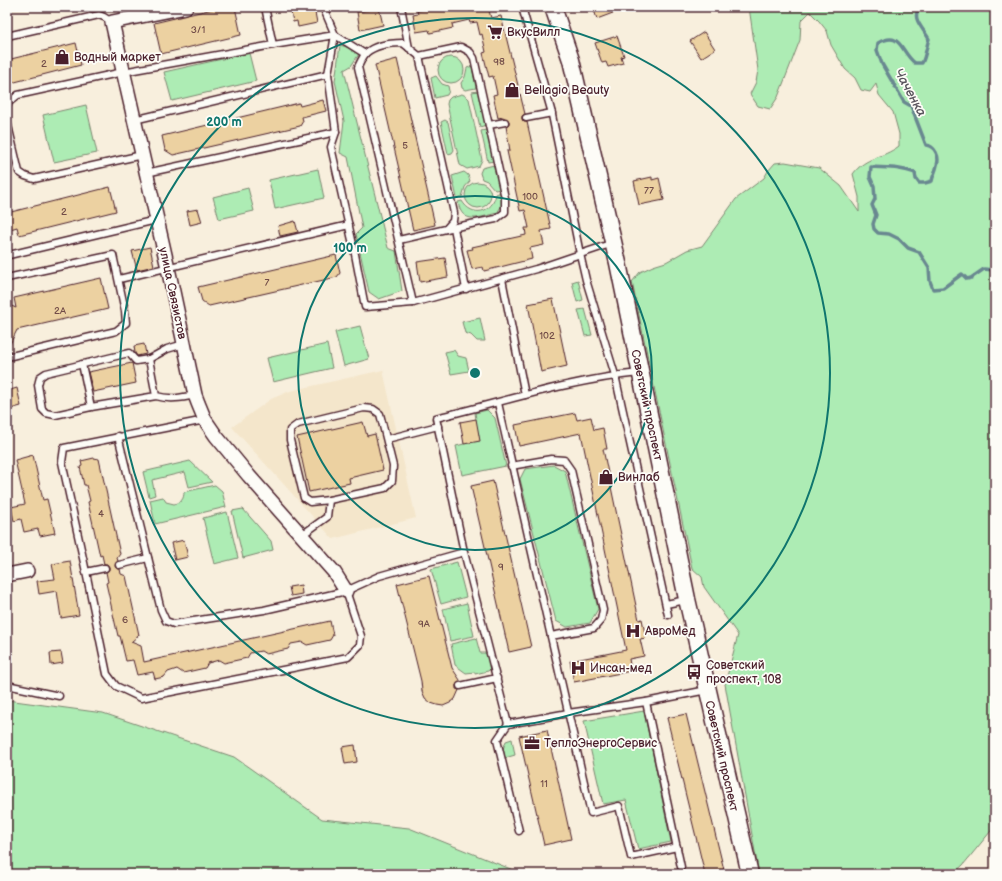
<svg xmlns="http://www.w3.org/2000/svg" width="1002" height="881" viewBox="0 0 1002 881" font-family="'Balsamiq Sans',sans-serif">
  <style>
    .built { fill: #f4e6cb }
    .green { fill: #adecb4; stroke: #7c8670 }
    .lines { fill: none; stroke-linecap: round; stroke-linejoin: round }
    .stream { stroke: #698890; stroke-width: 3.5 }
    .building { fill: #ecd1a1; stroke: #4a1f2b }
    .service-casing { stroke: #4a1f2b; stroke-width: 9 }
    .minor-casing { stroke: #4a1f2b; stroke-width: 16 }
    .tertiary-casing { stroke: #4a1f2b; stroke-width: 19 }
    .service { stroke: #fdfcf7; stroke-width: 6 }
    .minor { stroke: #fdfcf7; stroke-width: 13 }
    .tertiary { stroke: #fdfcf7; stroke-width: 16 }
    .ring { fill: none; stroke: #0f766e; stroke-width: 2 }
    .labels { text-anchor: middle; stroke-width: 3.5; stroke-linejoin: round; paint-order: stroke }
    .number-label { font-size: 10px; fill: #724c48 }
    .poi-label { font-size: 12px; fill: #4a1f2b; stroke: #fdfcf7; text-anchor: start }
    .street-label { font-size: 12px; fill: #4a1f2b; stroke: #fdfcf7 }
    .water-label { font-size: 13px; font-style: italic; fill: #59545d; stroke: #fdfcf7 }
    .centre { fill: #0f766e; stroke: #fdfcf7; stroke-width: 2 }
    .ring-label { font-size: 12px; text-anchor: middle; font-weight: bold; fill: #0f766e; stroke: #fdfcf7; stroke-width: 3.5; stroke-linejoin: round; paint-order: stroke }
  </style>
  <rect width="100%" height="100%" fill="#f8efdd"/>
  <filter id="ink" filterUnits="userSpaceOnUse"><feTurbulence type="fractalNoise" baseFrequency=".025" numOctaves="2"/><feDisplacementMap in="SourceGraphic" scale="8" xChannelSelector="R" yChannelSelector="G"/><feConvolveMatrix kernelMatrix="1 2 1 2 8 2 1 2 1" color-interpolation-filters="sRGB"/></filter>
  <g filter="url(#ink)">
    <!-- built -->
    <polygon class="built" points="383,370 416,518 333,539 232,427 271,399 290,391"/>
    <!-- green -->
    <g class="green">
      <path d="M 749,7 L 995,7 L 995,826 L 963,865 L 953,874 L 759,874 L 725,684 L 738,635 L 704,587 L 702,577 L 692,568 L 632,282 L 640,272 L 653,266 L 666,262 L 687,250 L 702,246 L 736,199 L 764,178 L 768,171 L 775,163 L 785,162 L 819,168 L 841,186 L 859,212 L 859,197 L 853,174 C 866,156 882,159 899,146 L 899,134 L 893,112 L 879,95 L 876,84 L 870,92 L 861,90 L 855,78 L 845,69 L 831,45 L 827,31 L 819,21 L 810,12 L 801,21 L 800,40 L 778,97 L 770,109 L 758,106 L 750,94 L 756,82 L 758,70 Z"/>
      <polygon points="340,45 361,51 351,66 344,70 388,248 396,251 402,291 379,299 369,292 356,234 362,228 348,157 340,153 344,121 335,81"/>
      <polygon points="249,53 256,81 172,101 164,72"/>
      <circle cx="451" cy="70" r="13"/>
      <polygon points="472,66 476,88 465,90 462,88 461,83 465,77 467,68"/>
      <polygon points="436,76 442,84 448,86 449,91 447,95 435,98 431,78"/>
      <polygon points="478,91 486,125 480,127 472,92"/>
      <polygon points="462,94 466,96 469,99 482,160 479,166 467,169 460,165 447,104 448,100 451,97"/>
      <polygon points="86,105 97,153 54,162 43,115"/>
      <polygon points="445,120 448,122 454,150 452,153 448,154 441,122"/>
      <polygon points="486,130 494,161 488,162 481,131"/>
      <polygon points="494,165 500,189 495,190 487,181 482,179 480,173 482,168"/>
      <polygon points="318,169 324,198 275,209 269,180"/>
      <polygon points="464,172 468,175 470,181 465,187 462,197 457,198 452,176"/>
      <circle cx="478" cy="195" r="13"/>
      <polygon points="248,188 254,211 219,219 213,197"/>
      <path d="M 501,192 L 502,205 L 497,213 C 480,217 462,226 458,202 L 462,201 C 472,218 493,213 496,194 Z"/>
      <polygon points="578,280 583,300 577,302 572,282"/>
      <polygon points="585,309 592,335 585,336 578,310"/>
      <polygon points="480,318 485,341 477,341 471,335 465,333 462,322"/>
      <polygon points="360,326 369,359 344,366 335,332"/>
      <polygon points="327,344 332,368 273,382 267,358"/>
      <polygon points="454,350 458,356 466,358 469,371 451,374 445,352"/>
      <polygon points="487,410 495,418 506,466 462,475 456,446 464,444 476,419 475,413"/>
      <polygon points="190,461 212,482 189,487 185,472 152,480 155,495 149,497 143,472"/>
      <polygon points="554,465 565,471 598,609 590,623 567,627 556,621 520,479 525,469"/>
      <path d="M 215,485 L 222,491 L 226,507 L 155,524 L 150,500 L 163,497 L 166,502 L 174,504 C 181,503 184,499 184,492 Z"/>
      <polygon points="243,509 271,541 273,550 243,558 232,511"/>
      <polygon points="227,512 238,558 214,564 203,518"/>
      <polygon points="457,562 466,597 441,604 431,569"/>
      <polygon points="467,603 474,636 450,641 443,609"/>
      <polygon points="476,638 480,653 490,653 494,666 488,671 475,674 475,672 466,673 455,665 451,644"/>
      <polygon points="7,700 103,713 234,757 322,819 409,828 523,874 7,874"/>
      <polygon points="644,711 671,842 638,849 626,800 603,804 584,721"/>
      <polygon points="512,739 515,755 505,758 503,749 506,741"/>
    </g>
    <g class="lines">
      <!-- stream -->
      <path class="stream" d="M 921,7 C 909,17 924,29 929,39 C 926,47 926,56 922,63 L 915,63 C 900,52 902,30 878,43 L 877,50 L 882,64 L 904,102 L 911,106 L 926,145 C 935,146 940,157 937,165 C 936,171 933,175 932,181 L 925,183 L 919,183 L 916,179 L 915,173 C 901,167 886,168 871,167 L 870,177 L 874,186 L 875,199 L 872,205 L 876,215 L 873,224 L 874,229 L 878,233 L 889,234 L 899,239 L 908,248 L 919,252 L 929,268 L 930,281 L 933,289 L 943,288 L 962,274 L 967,279 L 971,278 L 984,269 L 993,270 L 995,268"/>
    </g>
    <!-- building -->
    <g class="building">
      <polygon points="221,7 235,7 241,35 161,54 154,23"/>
      <polygon points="290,7 314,7 317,23 298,27 297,21 293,22"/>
      <polygon points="434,7 488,7 491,18 501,16 525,114 522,116 522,119 524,122 527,122 551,229 541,231 544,245 530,248 532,259 484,271 483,267 472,269 467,250 473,249 472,247 526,235 525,228 529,228 525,210 520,211 507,151 510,151 506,126 509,124 509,121 503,117 498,118 493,95 497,94 493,76 489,77 483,53 486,52 482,34 480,35 477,22 470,23 469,20 452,24 453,28 430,33 429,30 416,32 413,15 418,14 417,11"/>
      <polygon points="593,7 626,7 626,8 597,19"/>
      <polygon points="379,8 383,25 360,30 357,12"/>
      <polygon points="704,32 715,49 701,58 690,41"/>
      <polygon points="617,36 624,56 621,57 623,63 608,67 606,62 602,63 595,43"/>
      <polygon points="76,43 81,65 7,84 7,60"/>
      <polygon points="397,59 435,225 413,230 375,65"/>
      <polygon points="323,100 326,111 302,117 303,121 300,126 173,155 165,150 162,136 299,103 300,106"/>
      <polygon points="652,177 652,180 659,178 664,200 639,205 634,181"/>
      <polygon points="110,187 116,211 19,235 17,227 7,230 7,213"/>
      <polygon points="198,209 202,222 190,225 187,211"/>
      <polygon points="295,221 298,232 280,236 278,226"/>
      <polygon points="150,247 154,266 137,270 132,251"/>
      <polygon points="336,255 340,273 337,277 209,306 202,301 198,287"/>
      <polygon points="445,258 448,277 420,282 417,262"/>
      <polygon points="101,278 108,309 17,330 7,350 7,304 16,308 14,298"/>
      <polygon points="553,299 567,366 541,372 528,304"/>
      <polygon points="144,344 146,354 137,356 135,353 134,346"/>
      <polygon points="132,363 136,383 93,392 88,372"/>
      <polygon points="17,388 21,406 7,410 7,391"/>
      <polygon points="575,413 577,420 591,417 594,430 603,428 607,449 603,449 639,620 642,619 646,638 640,639 644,656 629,659 631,671 574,682 570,661 626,650 581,433 519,446 515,425"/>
      <polygon points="476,419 480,441 464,444 460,422"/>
      <polygon points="363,422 367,436 375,434 383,470 349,478 350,483 309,492 297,437"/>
      <polygon points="33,455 43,500 47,499 55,533 40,536 38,529 24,532 21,519 14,521 11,507 25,504 15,460"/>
      <polygon points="94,458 99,459 120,554 117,558 118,561 115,566 116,568 120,569 121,574 126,576 139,635 131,642 141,646 144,662 330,621 333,635 330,640 307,645 302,642 291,644 288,649 266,654 261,651 250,653 247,658 224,663 219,660 208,663 205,668 183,673 177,669 168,672 164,677 155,679 153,672 137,675 133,660 126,661 120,636 118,636 106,583 108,582 106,572 109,570 109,567 107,564 104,564 102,555 100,556 88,502 90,501 86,485 84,485 80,467 82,466 81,461"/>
      <polygon points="493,481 531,647 509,652 471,486"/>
      <polygon points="184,540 188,557 175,560 171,543"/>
      <polygon points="70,561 79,615 61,618 57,591 39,594 37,581 55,579 52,564"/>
      <polygon points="429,576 452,668 460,680 460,681 456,685 456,689 459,690 455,699 450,703 443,706 437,705 431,703 425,698 422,691 421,681 397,584"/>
      <polygon points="301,585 302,594 291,596 289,587"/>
      <polygon points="61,652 63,663 51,665 50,653"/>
      <polygon points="686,714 725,874 705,874 667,718"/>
      <polygon points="547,730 571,839 544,845 519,736"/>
      <polygon points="355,745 357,762 345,764 342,747"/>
    </g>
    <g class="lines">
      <!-- service casing -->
      <g class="service-casing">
        <g id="service">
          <polyline points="265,7 273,45 335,35 328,74 336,132 331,147 354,249 365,307 413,303"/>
          <polyline points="323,7 335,35 365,54"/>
          <polyline points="401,7 409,48"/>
          <polyline points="522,7 551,110 580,254 586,280 615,375 668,615"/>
          <polyline points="7,36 99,15 104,17 112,22"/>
          <polyline points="419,56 461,47 470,52 474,58 505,198 505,212 496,219 446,229"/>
          <polyline points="7,105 8,103 18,95 123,72 273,45"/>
          <polyline points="526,118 552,113"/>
          <polyline points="134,120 328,74"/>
          <polyline points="7,121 19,172 25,176 34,179 142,155"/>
          <polyline points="489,125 505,122"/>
          <polyline points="146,173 336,132"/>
          <polyline points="454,228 466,289"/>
          <path d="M 399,240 L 446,229 L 453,221 L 454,213 L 419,56 L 403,43 C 392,43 375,45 366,53 C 363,56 360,63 358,67 L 413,303 L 536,269 L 613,243"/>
          <polyline points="7,254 9,255 156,220"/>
          <polyline points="7,278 113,255 125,311 126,323 116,331 7,357"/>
          <polyline points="119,279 349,225"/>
          <polyline points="502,279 525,395"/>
          <polyline points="149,359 167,349 184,344"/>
          <polyline points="82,364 91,407"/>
          <path d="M 156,396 L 149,359 L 136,361 L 129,353 L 46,373 L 40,377 L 38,385 L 42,409 L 46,413 L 55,415 L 91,407 L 156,396 C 170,400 181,398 195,395"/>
          <polyline points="498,403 591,813 619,806 631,857 677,847"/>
          <polygon points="364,408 373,409 380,414 393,466 392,481 385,488 329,500 310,502 304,498 290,440 290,430 298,424"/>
          <polyline points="205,420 64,448 62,462 86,572 107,674 116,686 141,698 348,657 360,645 361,636 346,591"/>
          <polyline points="118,436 161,610 166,621 174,624 264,610 346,591 379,576 464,552"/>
          <polyline points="387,439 438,426"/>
          <polyline points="511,466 551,459 564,460 571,470 603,610 601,620 594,628 551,636"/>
          <polyline points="302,535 327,517 329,500"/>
          <polyline points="119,565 148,558"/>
          <polyline points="86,572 105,568"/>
          <polyline points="666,604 686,600"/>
          <polyline points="7,685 59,696"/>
          <polyline points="460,686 497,678"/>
          <polyline points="646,702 681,867"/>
          <path d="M 508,724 L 464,552 L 436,418 C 503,402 570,380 639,373"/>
          <polyline points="519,831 497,740 508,724 568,713 646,702 707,690"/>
        </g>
      </g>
      <!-- minor casing -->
      <g class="minor-casing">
        <g id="minor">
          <polyline points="186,7 112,22 168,268 195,395 198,403 205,420 216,436 249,476 334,572 346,591"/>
          <polyline points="7,575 27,571"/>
        </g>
      </g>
      <!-- tertiary casing -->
      <g class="tertiary-casing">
        <polyline id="tertiary" points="553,7 571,60 618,263 687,599 750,874"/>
      </g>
      <!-- service -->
      <use href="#service" class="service"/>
      <!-- minor -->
      <use href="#minor" class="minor"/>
      <!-- tertiary -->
      <use href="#tertiary" class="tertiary"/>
    </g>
  </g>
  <!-- distance rings -->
  <g class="ring">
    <circle cx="475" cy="373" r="177"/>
    <circle cx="475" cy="373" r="355"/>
  </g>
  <!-- icons -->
  <defs>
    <g id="supermarket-bare" transform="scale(1.2)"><path d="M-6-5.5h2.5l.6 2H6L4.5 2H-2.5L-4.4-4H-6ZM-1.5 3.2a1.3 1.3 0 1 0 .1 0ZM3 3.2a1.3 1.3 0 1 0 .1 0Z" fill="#4a1f2b" stroke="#fdfcf7" stroke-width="2.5" paint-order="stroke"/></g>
    <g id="shop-bare" transform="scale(1.2)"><path d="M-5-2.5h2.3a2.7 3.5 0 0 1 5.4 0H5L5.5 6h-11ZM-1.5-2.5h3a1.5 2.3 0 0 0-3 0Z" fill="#4a1f2b" stroke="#fdfcf7" stroke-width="2.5" paint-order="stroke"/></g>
    <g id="hospital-bare" transform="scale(1.2)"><path d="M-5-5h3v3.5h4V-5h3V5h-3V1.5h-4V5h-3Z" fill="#4a1f2b" stroke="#fdfcf7" stroke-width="2.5" paint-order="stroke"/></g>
    <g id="bus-bare" transform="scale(1.2)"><path d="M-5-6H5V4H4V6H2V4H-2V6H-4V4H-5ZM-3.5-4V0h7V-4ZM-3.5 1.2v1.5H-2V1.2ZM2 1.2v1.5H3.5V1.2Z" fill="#4a1f2b" stroke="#fdfcf7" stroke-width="2.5" paint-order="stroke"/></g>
    <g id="office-bare" transform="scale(1.2)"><path d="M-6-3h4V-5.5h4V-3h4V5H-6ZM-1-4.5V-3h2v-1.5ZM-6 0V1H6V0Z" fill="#4a1f2b" stroke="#fdfcf7" stroke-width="2.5" paint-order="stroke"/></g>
  </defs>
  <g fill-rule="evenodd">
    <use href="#supermarket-bare" x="495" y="32"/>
    <use href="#shop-bare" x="62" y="57"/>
    <use href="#shop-bare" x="512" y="90"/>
    <use href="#shop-bare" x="606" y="477"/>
    <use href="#hospital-bare" x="633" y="631"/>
    <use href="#hospital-bare" x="578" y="668"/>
    <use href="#bus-bare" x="694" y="672"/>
    <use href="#office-bare" x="532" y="743"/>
  </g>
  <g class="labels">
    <!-- number labels -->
    <g class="number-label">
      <text x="198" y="33">3/1</text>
      <text x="499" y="65">98</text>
      <text x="44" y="67">2</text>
      <text x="405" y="149">5</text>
      <text x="649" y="194">77</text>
      <text x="530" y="200">100</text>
      <text x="64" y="215">2</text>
      <text x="267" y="286">7</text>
      <text x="60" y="314">2А</text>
      <text x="547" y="339">102</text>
      <text x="101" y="517">4</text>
      <text x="501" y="570">9</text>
      <text x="125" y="623">6</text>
      <text x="424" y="627">9А</text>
      <text x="544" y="787">11</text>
    </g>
    <!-- poi labels -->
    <g class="poi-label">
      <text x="507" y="36">ВкусВилл</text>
      <text x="74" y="61">Водный маркет</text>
      <text x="524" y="94">Bellagio Beauty</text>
      <text x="618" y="481">Винлаб</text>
      <text x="645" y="635">АвроМед</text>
      <text x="706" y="669">Советский<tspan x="706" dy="14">проспект, 108</tspan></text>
      <text x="590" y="672">Инсан-мед</text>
      <text x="544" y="747">ТеплоЭнергоСервис</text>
    </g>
    <!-- street labels -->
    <g class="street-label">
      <text transform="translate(173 293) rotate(78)" y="4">улица Связистов</text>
      <text transform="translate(647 405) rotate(78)" y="4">Советский проспект</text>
      <text transform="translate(722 756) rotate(77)" y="4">Советский проспект</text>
    </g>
    <!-- water labels -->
    <g class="water-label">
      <text transform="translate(911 92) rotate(61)" y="5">Чаченка</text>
    </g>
  </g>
  <circle cx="475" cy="373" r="6" class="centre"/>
  <g class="ring-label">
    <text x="224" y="126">200 m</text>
    <text x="350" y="252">100 m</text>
  </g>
  <!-- margin -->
  <rect width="1002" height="881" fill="none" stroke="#fdfcf7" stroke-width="24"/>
  <rect x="12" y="12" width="978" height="857" fill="none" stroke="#4a1f2b" stroke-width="1.5" filter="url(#ink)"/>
</svg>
